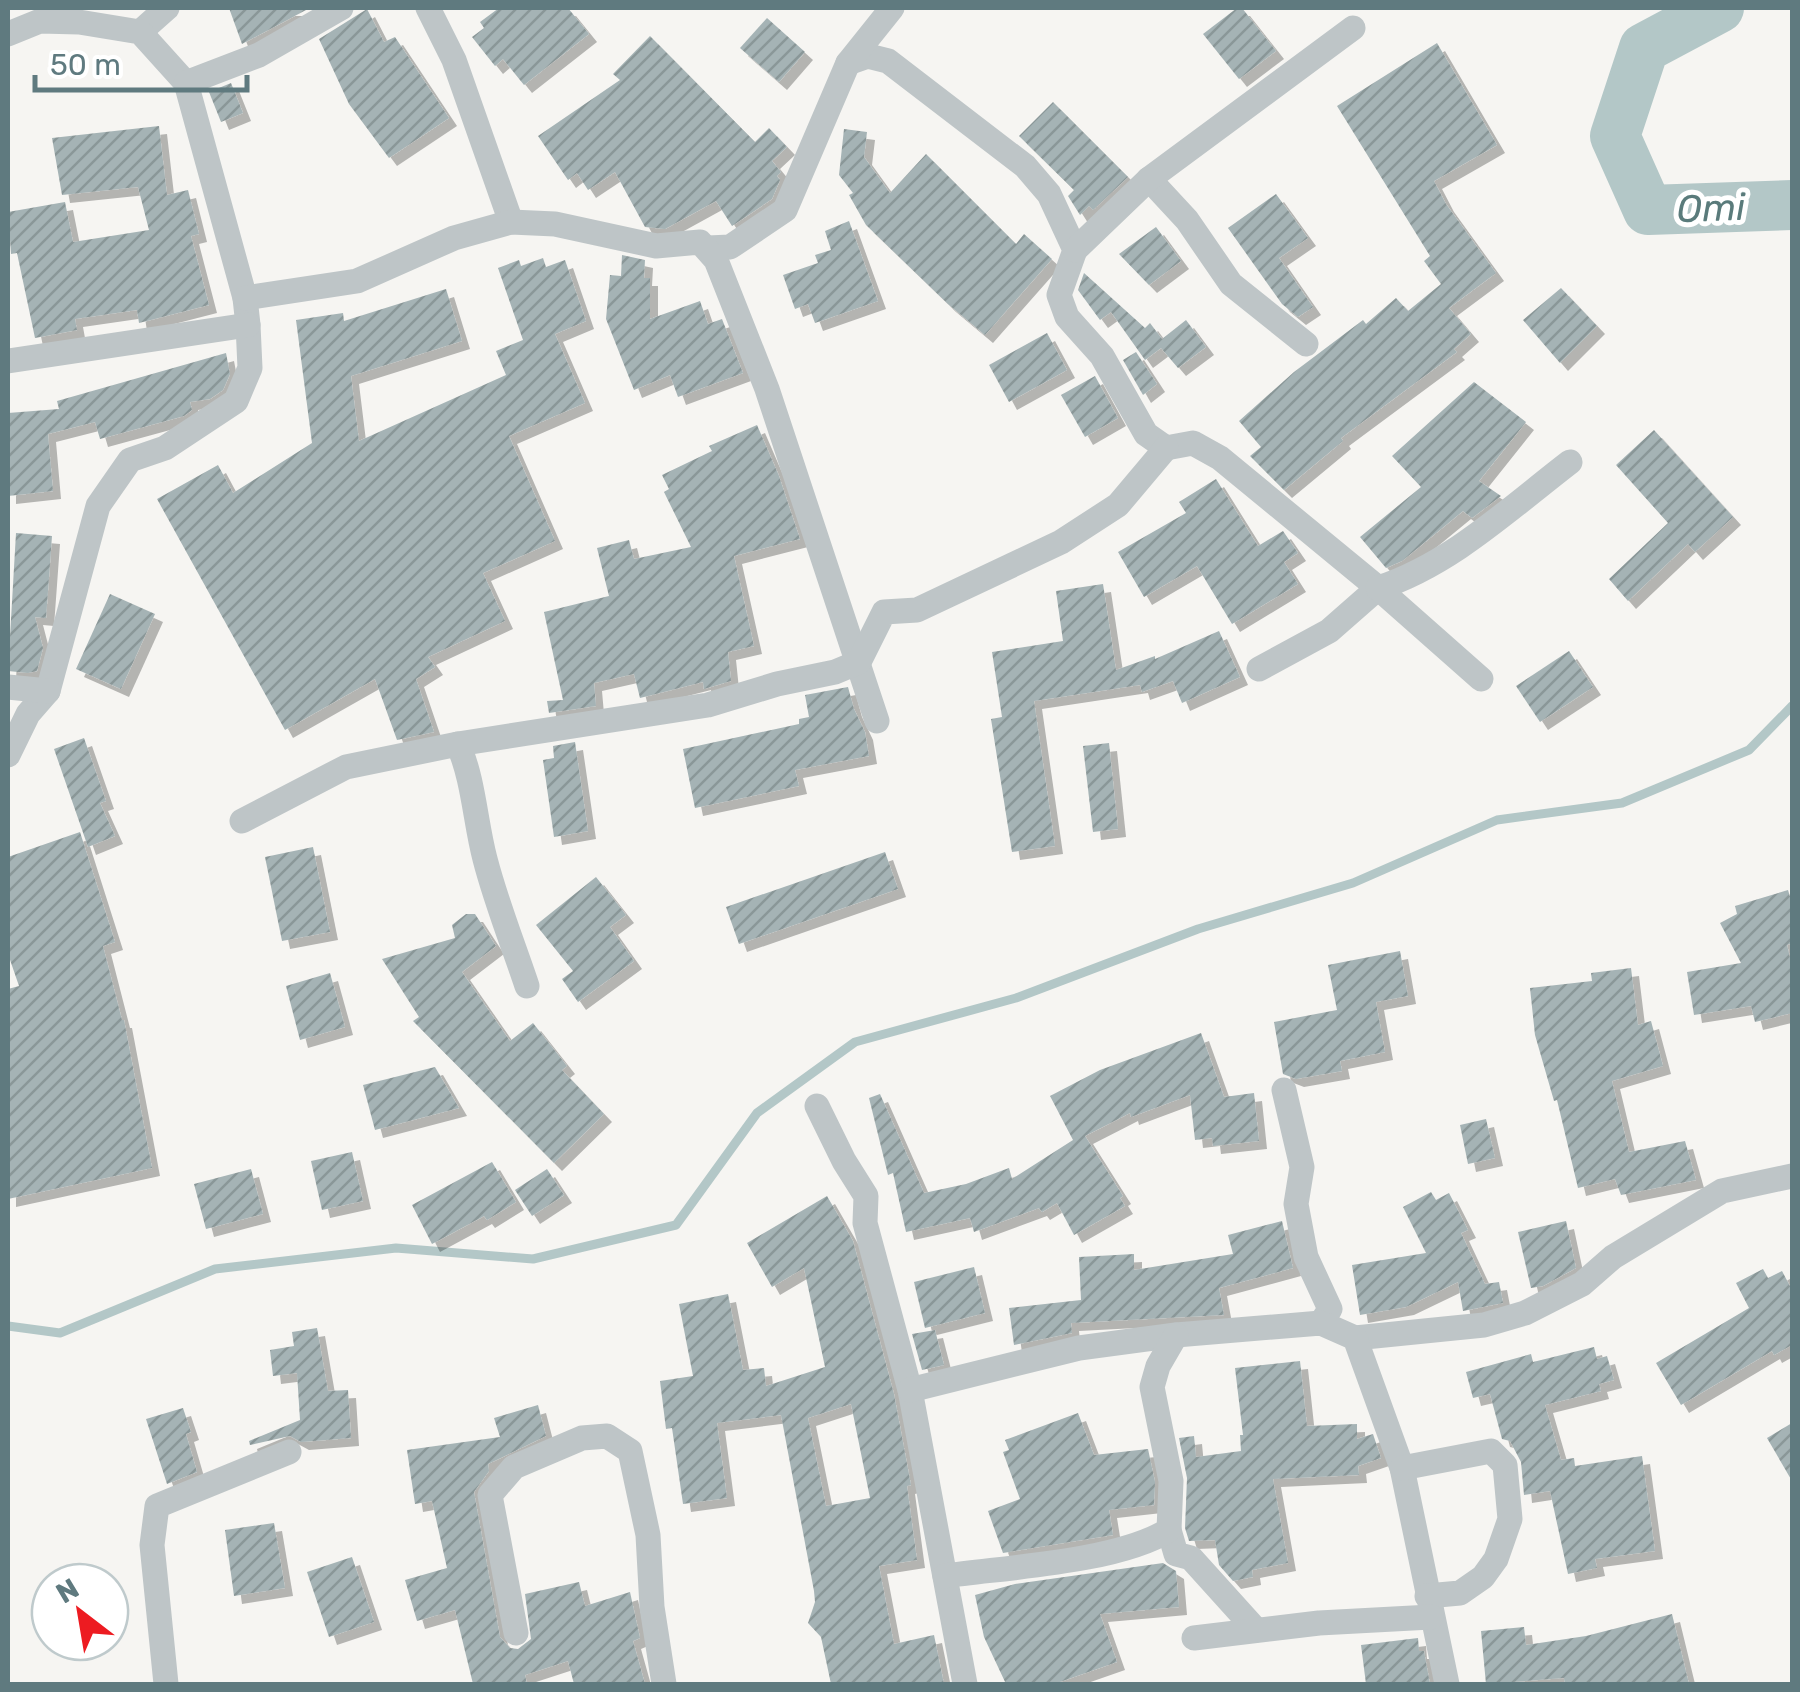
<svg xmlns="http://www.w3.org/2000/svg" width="1800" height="1692" viewBox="0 0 1800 1692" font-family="Rubik,sans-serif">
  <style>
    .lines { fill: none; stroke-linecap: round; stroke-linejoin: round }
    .stream { stroke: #b3c7c7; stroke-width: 9 }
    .river { stroke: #b3c7c7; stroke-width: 50 }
    .building { fill: url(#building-hatch); fill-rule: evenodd; filter: url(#shadow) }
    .minor { stroke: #bec5c7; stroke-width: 25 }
    .labels { text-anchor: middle; stroke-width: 10; stroke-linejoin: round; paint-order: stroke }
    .water-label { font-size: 38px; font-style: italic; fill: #5a7b7b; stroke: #fff }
  </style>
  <defs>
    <pattern id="building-hatch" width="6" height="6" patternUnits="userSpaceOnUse" patternTransform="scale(2.5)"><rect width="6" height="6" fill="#a5b3b5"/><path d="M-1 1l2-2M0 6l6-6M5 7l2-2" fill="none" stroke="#8a9798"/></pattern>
    <filter id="shadow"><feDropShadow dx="8" dy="8" stdDeviation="0" flood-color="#0004"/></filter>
  </defs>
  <rect width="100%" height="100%" fill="#f6f5f2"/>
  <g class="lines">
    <!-- stream -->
    <polyline class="stream" points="8,1326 60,1333 215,1269 396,1248 533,1259 676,1225 757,1113 855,1042 1016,998 1198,929 1353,883 1497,820 1622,803 1749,750 1792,706"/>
    <!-- river -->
    <polyline class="river" points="1719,8 1644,48 1615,136 1648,210 1792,205"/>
  </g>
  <!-- building -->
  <g class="building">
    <polygon points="229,8 304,8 306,10 242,44"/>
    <polygon points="499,8 568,8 589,34 524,85 503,59 495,66 472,37 484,28 480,22"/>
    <polygon points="1237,8 1242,8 1276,51 1239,79 1203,34"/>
    <polygon points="367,9 384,42 395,37 449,118 389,158 349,104 319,39"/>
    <polygon points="767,18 805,52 779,82 740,48"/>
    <polygon points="650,36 755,142 769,128 787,147 772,161 781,172 777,176 780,180 772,199 732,226 716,201 665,229 645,227 615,172 588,190 577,173 568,180 538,136 620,80 613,74"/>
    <polygon points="1437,43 1497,145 1434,181 1446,204 1496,273 1449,308 1471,334 1454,349 1457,352 1341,438 1343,441 1284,490 1250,456 1261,447 1239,421 1294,372 1363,320 1366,324 1396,298 1408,311 1441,284 1424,261 1430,256 1337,106"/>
    <polygon points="231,83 243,113 221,122 209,92"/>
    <polygon points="1053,102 1128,177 1093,210 1089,206 1080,215 1068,196 1074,190 1019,136"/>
    <polygon points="159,126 167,195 188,190 199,234 191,236 209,305 139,323 137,310 75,319 77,330 35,338 17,253 11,254 8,212 65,202 73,242 149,230 138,187 62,195 52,138"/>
    <polygon points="844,129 867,132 864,157 890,193 926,154 1016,244 1024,234 1052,259 985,335 948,304 866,225 849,195 853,193 839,175"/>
    <polygon points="1276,194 1308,238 1279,258 1313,307 1298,317 1282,304 1228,228"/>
    <polygon points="849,221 878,301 815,323 808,304 795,309 783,275 818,263 815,255 831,250 825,231"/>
    <polygon points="1156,227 1181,261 1149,285 1119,254"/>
    <polygon points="622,255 645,260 644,278 650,278 650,319 700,301 708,324 722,319 743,373 678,397 670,375 634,390 606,319 610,275 621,276"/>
    <polygon points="543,258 546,267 565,260 586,321 555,334 585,403 509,436 555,541 483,573 505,621 428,657 435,667 416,679 434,732 397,740 375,679 285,730 157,499 218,465 233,493 312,443 296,320 343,313 344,321 446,289 462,341 351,376 359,441 506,375 496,351 523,340 498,268 519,260 521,266"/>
    <polygon points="1084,273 1145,328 1150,323 1162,339 1186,320 1206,347 1178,368 1161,348 1145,360 1111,312 1100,320 1078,290"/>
    <polygon points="1561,288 1597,326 1560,363 1523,320"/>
    <polygon points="1047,333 1067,370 1009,402 989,365"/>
    <polygon points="1136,352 1157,384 1143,395 1123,360"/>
    <polygon points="226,353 230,374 223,390 210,399 190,402 192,410 184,416 100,439 95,422 48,434 53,491 8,496 8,413 59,409 57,401"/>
    <polygon points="1095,376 1118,418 1085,437 1061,395"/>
    <polygon points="1474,382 1526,422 1479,481 1501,496 1472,518 1463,511 1402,561 1386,568 1360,537 1421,487 1392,456"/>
    <polygon points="757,425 779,476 800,539 734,556 754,646 728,652 731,681 704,689 703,682 640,698 634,674 594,683 596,706 549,713 547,701 563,700 544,612 609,596 597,548 629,540 634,559 691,547 664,492 669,489 662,475 712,451 709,446"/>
    <polygon points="1654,430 1733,517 1695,552 1688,544 1628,601 1609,579 1668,523 1616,465"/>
    <polygon points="1216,479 1258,546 1283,531 1298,553 1284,562 1298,584 1232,624 1197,566 1144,597 1118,552 1186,513 1179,502"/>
    <polygon points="16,533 52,536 46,618 35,617 43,648 37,671 28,673 8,671"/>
    <polygon points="1103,584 1116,670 1155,656 1155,659 1219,631 1240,677 1182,703 1173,681 1142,692 1140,685 1034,701 1055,846 1012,852 991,719 1002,717 992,652 1063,641 1056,591"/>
    <polygon points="110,594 155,614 121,689 76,669"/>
    <polygon points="1569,651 1593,687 1540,722 1516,686"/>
    <polygon points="848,687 854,709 865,732 869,756 795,770 799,786 695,808 683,749 799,724 799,719 809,717 805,695"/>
    <polygon points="84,738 106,801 100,803 115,836 88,847 54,749"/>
    <polygon points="575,742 588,831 554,837 543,760 554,758 553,746"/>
    <polygon points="1109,743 1118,829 1093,832 1083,746"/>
    <polygon points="80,832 115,942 103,946 122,1020 124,1020 152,1168 8,1199 8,989 19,986 8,954 8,857"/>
    <polygon points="313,847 330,932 282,941 265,857"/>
    <polygon points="885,852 898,889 739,944 726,907"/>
    <polygon points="596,877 626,915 610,927 634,961 578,1002 562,979 573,971 536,925"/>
    <polygon points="1788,890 1792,903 1792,943 1787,945 1792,966 1792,1013 1755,1022 1751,1006 1694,1015 1687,972 1741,963 1720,923 1737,914 1735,906"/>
    <polygon points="466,914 475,914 496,946 462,972 510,1041 533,1023 567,1066 562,1070 604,1114 554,1163 413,1021 419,1017 382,959 455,938 452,925"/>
    <polygon points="1400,951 1408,996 1376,1002 1385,1052 1340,1061 1342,1071 1296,1079 1283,1074 1274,1022 1337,1010 1328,965"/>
    <polygon points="1631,968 1638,1025 1651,1021 1663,1066 1612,1081 1629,1152 1685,1141 1696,1180 1621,1195 1615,1179 1578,1188 1557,1100 1554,1101 1535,1035 1530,988 1592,981 1591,973"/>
    <polygon points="330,973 345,1027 300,1040 286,986"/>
    <polygon points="1201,1033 1224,1097 1254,1093 1259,1141 1213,1146 1212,1138 1195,1140 1190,1095 1131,1117 1130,1113 1085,1136 1123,1196 1120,1198 1125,1206 1074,1235 1057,1203 1042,1212 1039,1208 974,1232 970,1218 906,1232 893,1173 888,1175 869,1098 880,1094 924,1193 966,1184 1009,1168 1012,1179 1073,1140 1050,1096 1100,1070"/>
    <polygon points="435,1067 459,1108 375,1130 363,1085"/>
    <polygon points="1486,1119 1495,1158 1468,1164 1460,1125"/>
    <polygon points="352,1152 363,1201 322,1210 311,1161"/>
    <polygon points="492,1162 516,1202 487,1220 484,1216 432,1244 412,1205"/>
    <polygon points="251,1169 263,1214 206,1229 194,1184"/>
    <polygon points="547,1169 564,1195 532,1216 515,1190"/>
    <polygon points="1431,1192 1436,1200 1449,1193 1468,1230 1461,1233 1485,1284 1499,1282 1503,1303 1463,1311 1458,1282 1406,1307 1360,1315 1352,1265 1426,1253 1403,1207"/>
    <path d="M 827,1196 L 853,1241 L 894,1394 L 911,1485 L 907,1486 L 917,1560 L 879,1566 L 894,1644 L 934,1635 L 944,1684 L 831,1684 L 821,1637 L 808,1623 L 815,1602 L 814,1591 L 781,1415 L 717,1423 L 727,1498 L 683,1504 L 672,1428 L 666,1429 L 660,1381 L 693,1376 L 679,1304 L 728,1294 L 743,1370 L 764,1368 L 766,1386 L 825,1367 L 804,1268 L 772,1287 L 747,1243 ZM 851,1404 L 870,1498 L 826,1506 L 808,1418 Z"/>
    <polygon points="1282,1221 1293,1268 1219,1288 1224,1315 1071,1323 1072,1333 1014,1345 1009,1308 1081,1300 1079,1257 1134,1254 1134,1270 1233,1254 1228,1235"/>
    <polygon points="1566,1221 1576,1268 1543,1286 1531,1288 1518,1232"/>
    <polygon points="974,1267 985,1313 925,1328 914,1282"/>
    <polygon points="1763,1269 1768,1278 1782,1271 1792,1290 1792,1345 1774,1355 1772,1351 1681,1405 1656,1363 1749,1308 1736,1283"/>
    <polygon points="317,1328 328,1391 348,1390 351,1438 301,1442 290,1436 250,1445 249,1441 300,1420 297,1373 273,1376 270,1350 294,1346 292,1332"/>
    <polygon points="935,1330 944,1365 922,1370 912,1334"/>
    <polygon points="1594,1347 1597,1359 1607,1356 1614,1380 1599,1384 1601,1391 1545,1405 1561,1460 1574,1458 1575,1466 1642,1456 1655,1551 1595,1559 1597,1568 1568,1574 1550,1491 1524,1495 1521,1462 1510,1441 1502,1439 1490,1394 1473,1398 1466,1372 1531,1354 1533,1362"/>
    <polygon points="1300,1361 1307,1426 1357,1424 1357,1439 1373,1434 1381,1458 1358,1466 1359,1475 1273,1479 1288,1563 1252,1570 1253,1577 1233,1581 1219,1565 1215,1540 1189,1541 1185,1528 1187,1478 1179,1438 1194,1436 1196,1457 1241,1451 1240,1435 1243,1435 1235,1368"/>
    <polygon points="538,1405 546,1436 488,1464 489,1471 474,1492 500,1637 510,1648 518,1649 531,1639 525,1594 579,1582 585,1606 630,1592 640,1638 633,1641 645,1684 574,1684 568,1661 525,1675 527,1684 473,1684 455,1610 417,1621 405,1580 447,1568 432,1501 415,1504 407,1450 500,1437 494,1418"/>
    <polygon points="183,1408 191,1432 186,1434 197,1472 167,1484 146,1419"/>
    <polygon points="1078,1413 1094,1455 1148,1449 1155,1482 1154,1505 1109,1510 1113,1535 1003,1553 988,1511 1020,1499 1003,1452 1009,1450 1005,1440"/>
    <polygon points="1792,1423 1792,1481 1767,1438"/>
    <polygon points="274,1523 285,1588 234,1596 225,1530"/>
    <polygon points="352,1557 374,1622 329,1637 307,1572"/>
    <polygon points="1163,1563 1176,1571 1179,1607 1100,1614 1117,1662 1054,1684 1006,1684 984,1637 975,1595 1015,1584"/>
    <polygon points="1672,1614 1689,1684 1565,1684 1564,1678 1486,1684 1481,1631 1524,1627 1526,1645 1586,1636"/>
    <polygon points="1418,1638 1419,1651 1424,1651 1430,1684 1366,1684 1361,1645"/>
  </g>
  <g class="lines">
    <!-- minor -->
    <g class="minor">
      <polyline points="428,8 454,60 511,222"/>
      <polyline points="140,32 167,8"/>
      <polyline points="8,34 40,21 79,22 140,32 186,83 245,298 248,325 250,368 236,401 165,448 130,460 98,506 48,691 28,714 8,755"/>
      <polyline points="848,63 868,56 888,61 1025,166 1049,194 1075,250 1059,295 1067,317 1102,356 1146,434 1166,448 1193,443 1220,458 1378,588 1329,631 1259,669"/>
      <polyline points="186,83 259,55 341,8"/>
      <polyline points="1149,179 1187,220 1231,284 1306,344"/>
      <polyline points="708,248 730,247 785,210 848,63 892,8"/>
      <polyline points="1075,250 1149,179 1353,28"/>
      <polyline points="245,298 357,281 454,238 511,222 555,224 656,246 700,242 716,260 767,389 877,721"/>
      <polyline points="8,361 248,325"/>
      <path d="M 1481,679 L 1378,588 C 1450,565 1510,508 1570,462"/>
      <polyline points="8,687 48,691"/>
      <path d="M 458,744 C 474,781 475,821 485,859 C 496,902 513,944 527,986"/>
      <polyline points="242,821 346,767 458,744 708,705 777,684 835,672 859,662 884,612 917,610 1061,542 1118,505 1166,448"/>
      <polyline points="1284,1090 1302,1167 1296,1204 1306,1257 1330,1309 1321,1323"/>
      <polyline points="817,1106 844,1161 866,1196 865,1223 910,1390 965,1684"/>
      <polyline points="1355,1338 1484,1325 1525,1313 1582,1284 1613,1257 1722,1191 1792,1176"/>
      <polyline points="910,1390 1079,1348 1176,1335 1321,1323 1355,1338 1402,1468 1447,1684"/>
      <polyline points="1402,1468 1491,1451 1505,1465 1510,1519 1496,1559 1483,1577 1460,1593 1427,1596"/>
      <polyline points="1169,1530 1176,1554 1191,1558 1256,1630"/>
      <path d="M 945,1576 C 1008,1567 1117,1562 1169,1530 L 1171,1481 L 1152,1387 L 1158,1366 L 1176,1335"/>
      <polyline points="516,1633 490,1495 514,1467 582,1438 607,1436 630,1451 648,1535 652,1607 664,1684"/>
      <polyline points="1194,1638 1319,1623 1431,1617"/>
      <polyline points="166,1684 152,1545 157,1506 289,1452"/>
    </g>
  </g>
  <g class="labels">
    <!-- water labels -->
    <g class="water-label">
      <text transform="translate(1711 208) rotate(-2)" y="13">Omi</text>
    </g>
  </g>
  <!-- border -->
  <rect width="1800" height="1692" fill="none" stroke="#5f7a7f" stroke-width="20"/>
  <!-- north arrow -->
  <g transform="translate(80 1612) rotate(329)"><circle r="48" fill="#ffffff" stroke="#bfcacc" stroke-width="2.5"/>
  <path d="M0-8L18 38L0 25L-18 38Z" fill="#ed1b21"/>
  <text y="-15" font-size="28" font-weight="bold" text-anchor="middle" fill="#5f7a7f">N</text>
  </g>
  <!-- scale -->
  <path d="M35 75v15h212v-15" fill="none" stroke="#5f7a7f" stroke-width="5"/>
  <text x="50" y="75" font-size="30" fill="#5f7a7f" stroke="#ffffff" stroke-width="8" paint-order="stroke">50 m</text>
</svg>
